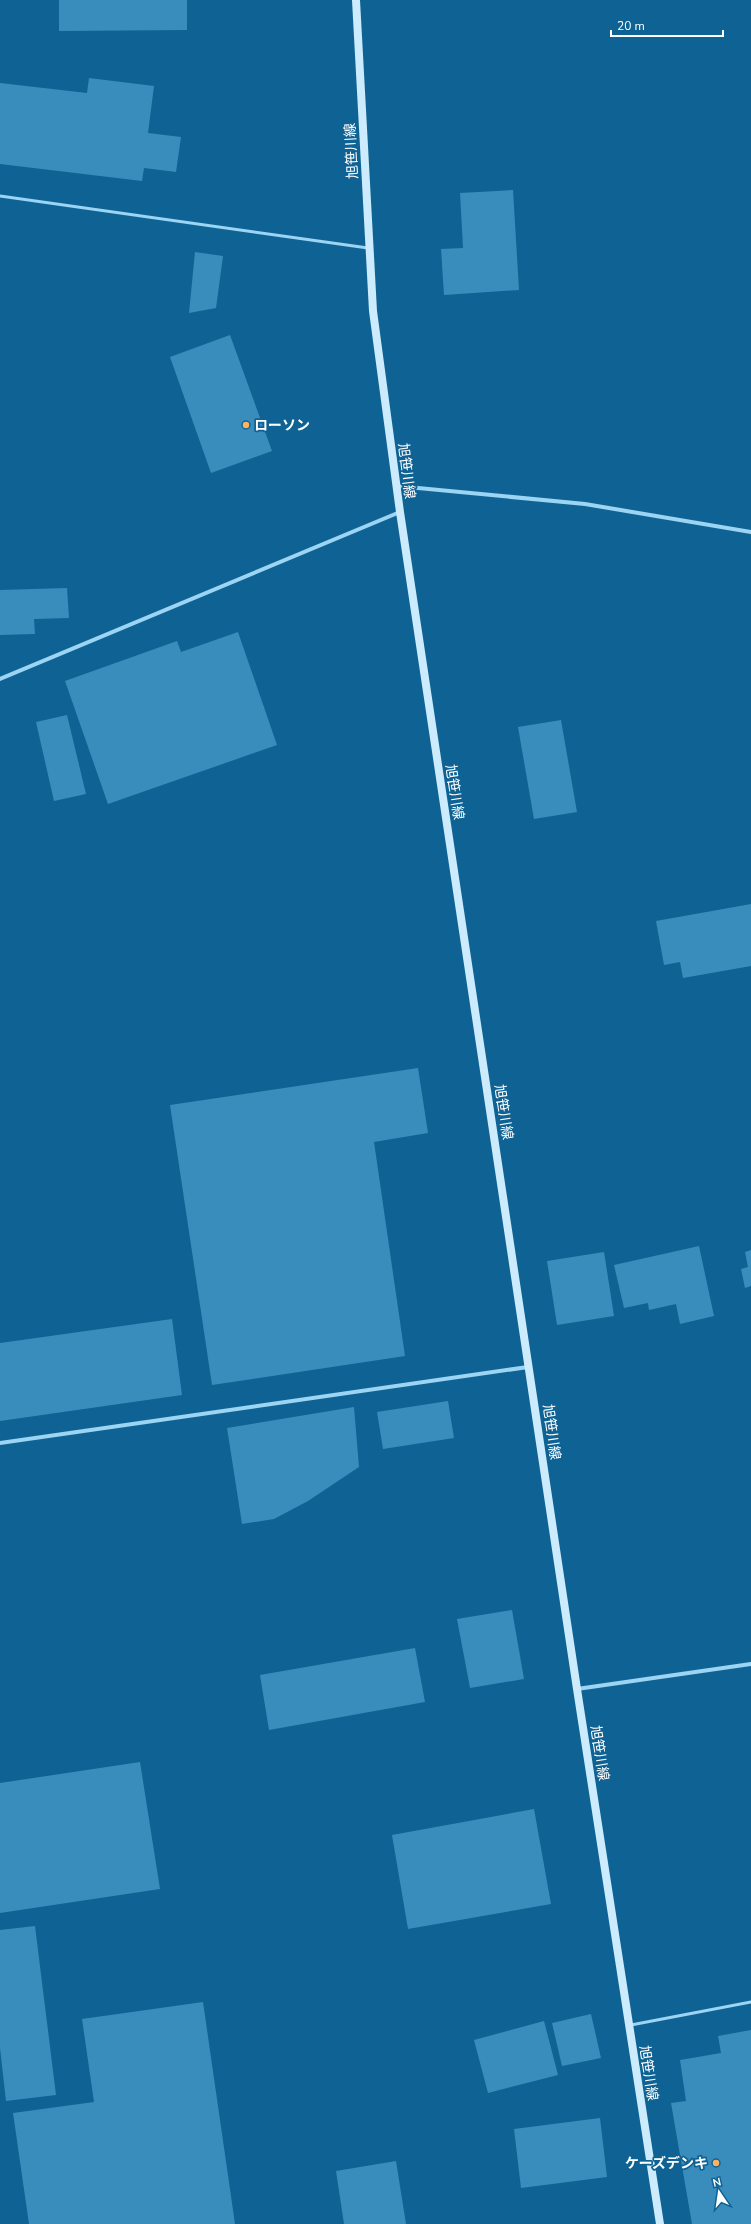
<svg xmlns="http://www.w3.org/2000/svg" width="751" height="2224" viewBox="0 0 751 2224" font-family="'Nunito Sans','Noto Sans JP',sans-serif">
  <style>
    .building { fill: #388dbc }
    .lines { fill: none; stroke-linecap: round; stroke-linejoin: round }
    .service { stroke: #9cd5f4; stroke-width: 3 }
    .minor { stroke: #9cd5f4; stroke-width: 4 }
    .secondary { stroke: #ccebfd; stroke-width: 8 }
    .poi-dot { fill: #ffb25f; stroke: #0f6394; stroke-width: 1.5 }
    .labels { text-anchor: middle; stroke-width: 3.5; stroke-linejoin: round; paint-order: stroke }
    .street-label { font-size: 14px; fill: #fff; stroke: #0f6394 }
    .poi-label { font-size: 14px; font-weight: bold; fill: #fff; stroke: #0f6394; text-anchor: start }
  </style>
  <rect width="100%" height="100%" fill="#0f6394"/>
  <!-- building -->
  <g class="building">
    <polygon points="59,0 187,0 187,30 59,31"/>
    <polygon points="89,78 154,86 148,133 181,137 176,172 144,168 142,181 0,164 0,83 87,93"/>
    <polygon points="513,190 519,290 444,295 441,249 463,248 460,193"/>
    <polygon points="195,252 223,256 216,308 189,313"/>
    <polygon points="230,335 272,451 211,473 170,357"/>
    <polygon points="67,588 69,618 34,619 35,634 0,635 0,590"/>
    <polygon points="238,632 277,745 108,804 65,681 177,641 181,652"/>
    <polygon points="67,715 86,794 54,801 36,722"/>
    <polygon points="561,720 577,812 534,819 518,727"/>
    <polygon points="751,904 751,966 683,978 680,962 664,965 656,921"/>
    <polygon points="418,1068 428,1133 374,1142 405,1356 212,1385 170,1105"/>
    <polygon points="699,1246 714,1316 680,1324 676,1304 649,1310 648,1303 624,1308 614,1265"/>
    <polygon points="751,1250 751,1286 745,1288 741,1269 748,1267 745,1252"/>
    <polygon points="604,1252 614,1316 557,1325 547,1261"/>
    <polygon points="172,1319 182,1395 0,1421 0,1343"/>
    <polygon points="448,1401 454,1438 383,1449 377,1412"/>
    <polygon points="354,1407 359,1467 308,1501 274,1519 242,1524 227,1428"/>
    <polygon points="512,1610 524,1679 470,1688 457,1619"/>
    <polygon points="415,1648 425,1702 269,1730 260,1675"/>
    <polygon points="140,1762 160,1889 0,1913 0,1783"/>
    <polygon points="534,1809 551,1904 408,1929 392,1835"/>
    <polygon points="35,1926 56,2095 6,2101 0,2048 0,1930"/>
    <polygon points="203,2002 235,2224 29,2224 13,2113 94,2102 82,2019"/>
    <polygon points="591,2014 601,2058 562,2066 552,2023"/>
    <polygon points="544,2021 558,2075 488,2093 474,2040"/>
    <polygon points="751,2030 751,2224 692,2224 671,2103 686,2101 680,2060 721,2053 718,2036"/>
    <polygon points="600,2118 607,2177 521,2188 514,2129"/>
    <polygon points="396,2161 406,2224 344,2224 336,2171"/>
  </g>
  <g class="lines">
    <!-- service -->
    <g class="service">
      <polyline points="0,196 368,248"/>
      <polyline points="631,2025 751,2002"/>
    </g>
    <!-- minor -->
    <g class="minor">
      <polyline points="397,486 585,504 751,532"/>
      <polyline points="0,679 400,512"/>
      <polyline points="0,1443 528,1367"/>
      <polyline points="577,1689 751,1664"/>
    </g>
    <!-- secondary -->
    <polyline class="secondary" points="356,0 373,311 400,512 577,1689 660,2224"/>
  </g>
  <!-- markers -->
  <g class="poi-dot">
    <circle cx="246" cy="425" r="4"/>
    <circle cx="716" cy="2163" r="4"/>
  </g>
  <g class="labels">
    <!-- street labels -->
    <g class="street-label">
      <text transform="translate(351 151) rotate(-93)" y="5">旭笹川線</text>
      <text transform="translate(407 471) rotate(83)" y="5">旭笹川線</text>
      <text transform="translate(455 792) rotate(81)" y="5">旭笹川線</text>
      <text transform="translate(504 1112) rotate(81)" y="5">旭笹川線</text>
      <text transform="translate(552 1432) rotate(82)" y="5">旭笹川線</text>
      <text transform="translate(600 1753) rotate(81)" y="5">旭笹川線</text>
      <text transform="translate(649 2073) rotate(81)" y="5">旭笹川線</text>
    </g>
    <!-- poi labels -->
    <g class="poi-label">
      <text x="254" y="430">ローソン</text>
      <text x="708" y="2168" text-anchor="end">ケーズデンキ</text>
    </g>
  </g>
  <!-- north arrow -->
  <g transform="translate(719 2192) rotate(347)" stroke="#0f6394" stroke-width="3" paint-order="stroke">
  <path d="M0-3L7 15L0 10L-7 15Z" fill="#ffffff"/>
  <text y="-6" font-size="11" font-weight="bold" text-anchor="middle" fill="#ffffff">N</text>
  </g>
  <!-- scale -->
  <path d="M611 30v6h112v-6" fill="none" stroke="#ffffff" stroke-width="2"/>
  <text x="617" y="30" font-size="12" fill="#ffffff" stroke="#0f6394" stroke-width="3" paint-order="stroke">20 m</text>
</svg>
